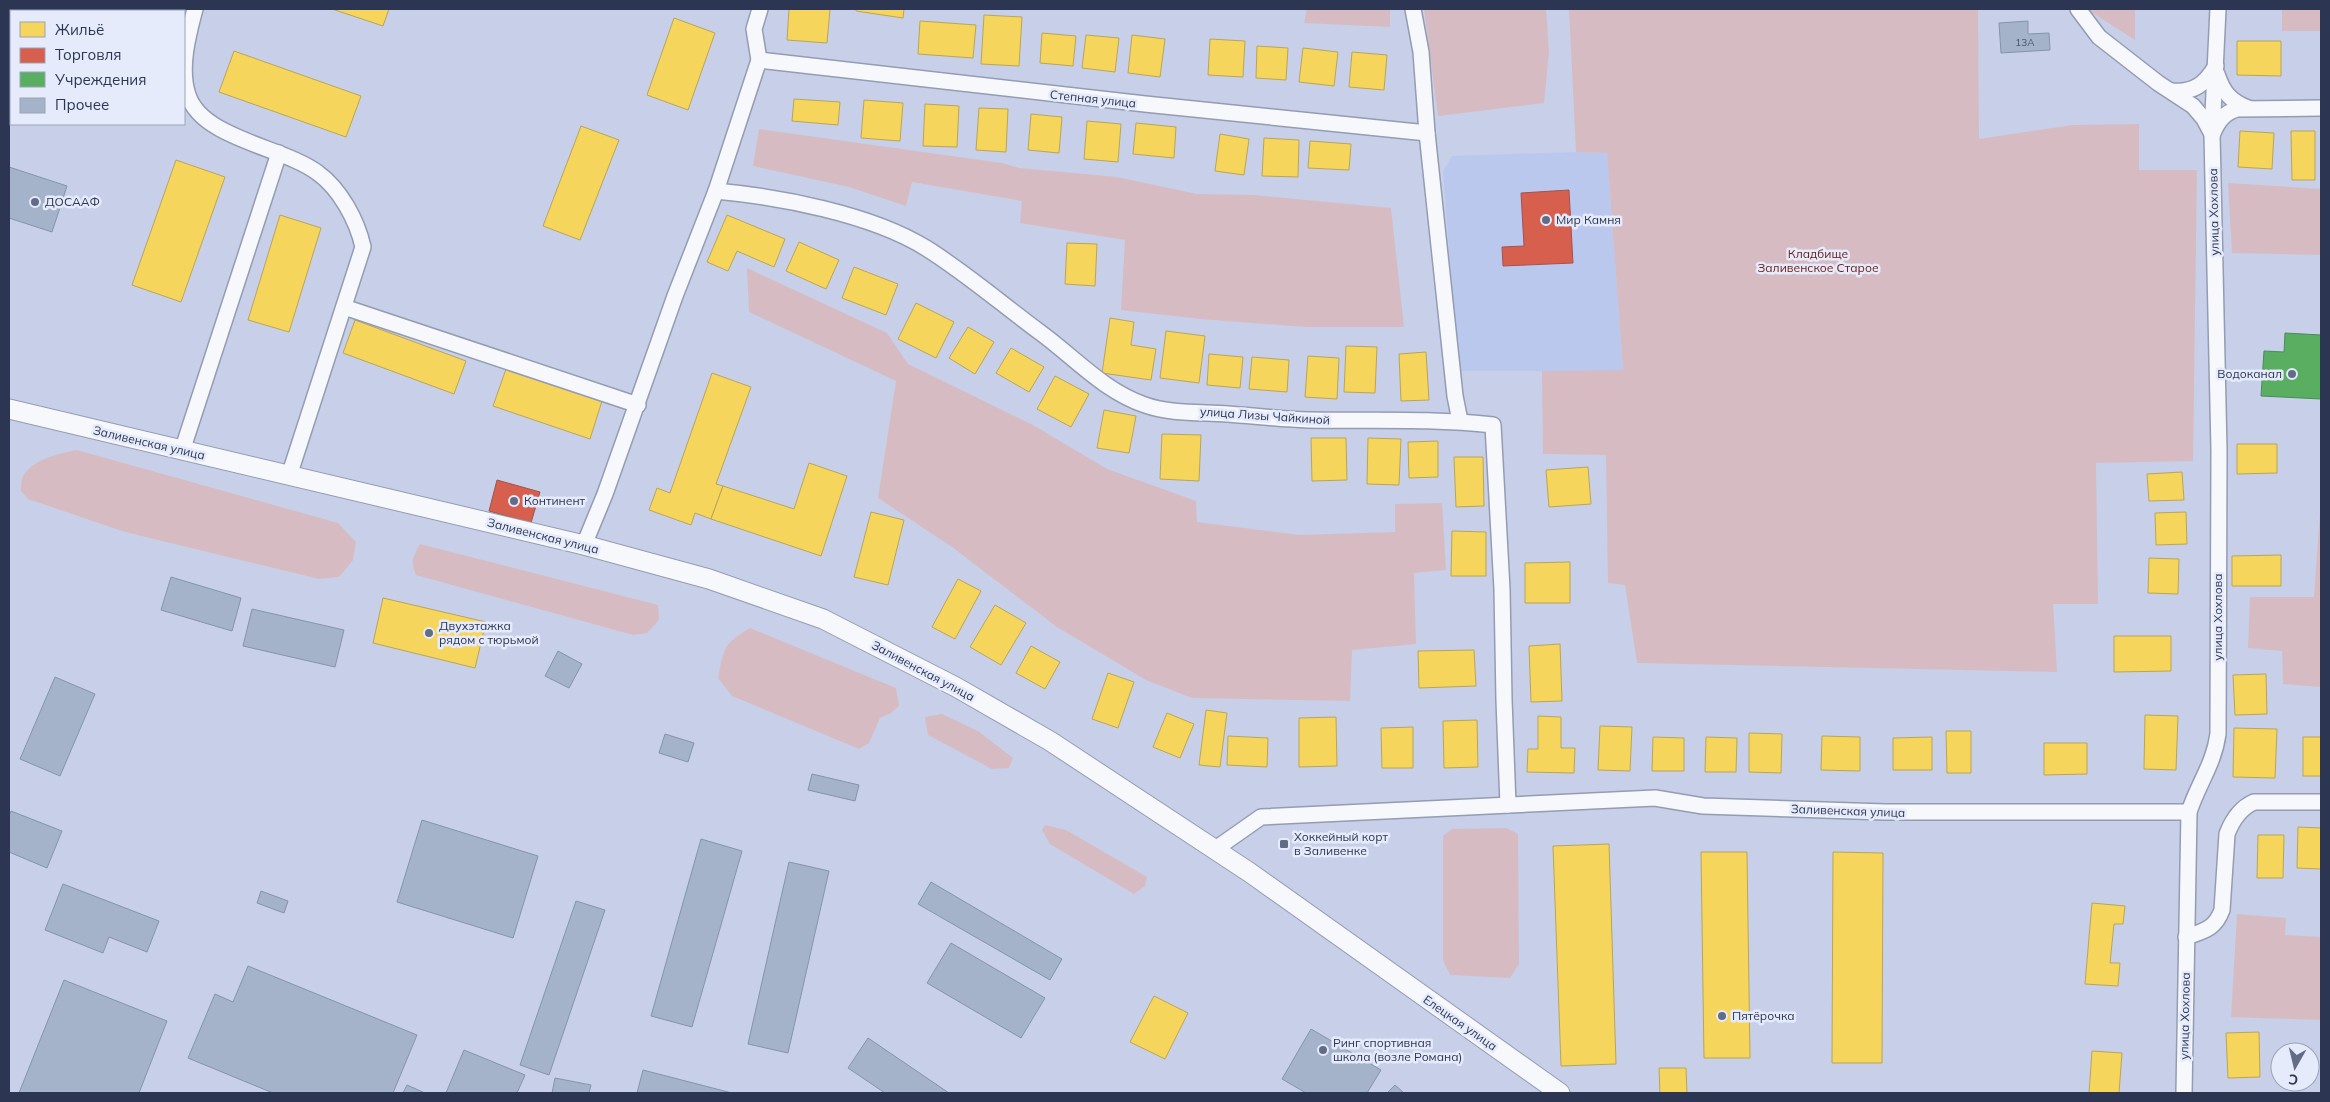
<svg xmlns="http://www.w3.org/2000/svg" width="2330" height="1102" viewBox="0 0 2330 1102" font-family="Mulish,sans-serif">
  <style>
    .built { fill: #bbc8ee }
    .green { fill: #d6bcc2 }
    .homes { fill: #f6d55c; stroke: #b9a559 }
    .shops { fill: #d6604d; stroke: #a3534f }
    .public { fill: #5aae61; stroke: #4c8a5d }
    .building { fill: #a4b3ca; stroke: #8494a9 }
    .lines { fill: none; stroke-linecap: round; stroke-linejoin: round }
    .minor-casing { stroke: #949cb3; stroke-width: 18 }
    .tertiary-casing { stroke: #949cb3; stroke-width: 21 }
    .minor { stroke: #f7f8fc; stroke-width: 15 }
    .tertiary { stroke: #f7f8fc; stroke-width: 19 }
    .poi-dot { fill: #626c87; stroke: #e5ebfa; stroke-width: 2 }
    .labels { text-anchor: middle; stroke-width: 5; stroke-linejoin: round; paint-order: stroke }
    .number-label { font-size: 10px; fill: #4a5571 }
    .street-label { font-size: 12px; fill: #2c3653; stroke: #e5ebfa }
    .poi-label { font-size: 12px; fill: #2c3653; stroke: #e5ebfa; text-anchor: start }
    .park-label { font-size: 12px; fill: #691912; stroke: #e5ebfa }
  </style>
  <rect width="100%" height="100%" fill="#c7d0e8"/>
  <!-- built -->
  <polygon class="built" points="1576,152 1607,153 1623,371 1458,371 1443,171 1452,156"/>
  <!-- green -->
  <g class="green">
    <polygon points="1307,9 1390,9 1390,27 1304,23"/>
    <polygon points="1424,9 1546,9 1549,52 1544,103 1438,116"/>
    <polygon points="1569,9 1978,9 1979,139 2072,125 2139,124 2139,170 2197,170 2193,461 2096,463 2098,604 2053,604 2057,672 1637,663 1625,585 1608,583 1606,455 1543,454 1542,371 1623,370 1607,153 1576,152"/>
    <polygon points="2089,9 2135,9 2135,40 2091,12"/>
    <rect x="2282" y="9" width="39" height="22"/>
    <polygon points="759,129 1002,163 1019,168 1117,177 1197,194 1254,195 1391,208 1404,327 1307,327 1200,319 1121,310 1125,240 1020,223 1022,201 912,182 906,206 849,187 753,166"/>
    <polygon points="2228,183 2321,189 2321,255 2232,253"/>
    <polygon points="747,268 887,333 908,364 1033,425 1107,469 1196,501 1197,522 1299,535 1395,532 1395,504 1442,503 1446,570 1414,573 1416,644 1352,650 1350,701 1192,698 1146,680 1057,627 952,547 878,498 896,381 749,312"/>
    <path d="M 77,450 L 338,523 L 356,542 L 353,560 L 339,577 L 319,579 L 125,532 L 28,499 L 21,491 C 21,488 21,482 22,479 C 28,460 61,453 77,450 Z"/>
    <polygon points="2321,499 2321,687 2283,684 2282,651 2248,648 2250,597 2314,597"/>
    <path d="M 420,544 L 658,605 L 659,620 L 647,633 L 633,635 L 416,575 C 410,562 413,556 420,544 Z"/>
    <path d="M 750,628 L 896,688 L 899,706 L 891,713 L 880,718 L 869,743 L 859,749 L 732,696 L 718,678 C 724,648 723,644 750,628 Z"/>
    <polygon points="942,714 978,731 1013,758 1009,768 992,769 928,735 925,717"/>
    <polygon points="1045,825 1066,830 1147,877 1145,886 1134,894 1050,844 1042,830"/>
    <polygon points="1506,828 1518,834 1519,964 1510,978 1450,975 1443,960 1443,836 1452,829"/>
    <polygon points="2237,914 2286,918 2285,935 2321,937 2321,1020 2231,1017"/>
  </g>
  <!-- homes -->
  <g class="homes">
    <polygon points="332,9 389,9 383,26"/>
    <polygon points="789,9 830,9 827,43 787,40"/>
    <polygon points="856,9 904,9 903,18 856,11"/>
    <polygon points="984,15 1022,17 1019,66 981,64"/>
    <polygon points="674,18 715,33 688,110 647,95"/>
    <polygon points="920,21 976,25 973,58 918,54"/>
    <polygon points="1042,33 1076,36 1073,66 1040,63"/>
    <polygon points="1086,35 1119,38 1115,72 1082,68"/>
    <polygon points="1132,35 1165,39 1160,77 1128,73"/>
    <polygon points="1210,39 1245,41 1243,77 1208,75"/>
    <polygon points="2237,41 2281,41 2281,76 2237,75"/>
    <polygon points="1257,46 1288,48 1286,80 1256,78"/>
    <polygon points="1303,48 1338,52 1334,86 1299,82"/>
    <polygon points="234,51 361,96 346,137 219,92"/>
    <polygon points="1352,52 1387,55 1384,90 1349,87"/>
    <polygon points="794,99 840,102 838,125 792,121"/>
    <polygon points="864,100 903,103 900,141 861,138"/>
    <polygon points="925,104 959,106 957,147 923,146"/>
    <polygon points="979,108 1008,109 1006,152 976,150"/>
    <polygon points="1031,114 1062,117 1059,153 1028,150"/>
    <polygon points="1087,121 1121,124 1118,162 1084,159"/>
    <polygon points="1136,123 1176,127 1174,158 1133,154"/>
    <polygon points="581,126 619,140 580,240 543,226"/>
    <polygon points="2240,131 2274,133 2272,169 2238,167"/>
    <polygon points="2291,131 2315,131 2315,180 2292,180"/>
    <polygon points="1220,134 1249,139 1244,175 1215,171"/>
    <polygon points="1264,138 1299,140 1298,177 1262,176"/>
    <polygon points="1310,141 1351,144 1349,170 1308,168"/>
    <polygon points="176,160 225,177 181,302 132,285"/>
    <polygon points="280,215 321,228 289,332 248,320"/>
    <polygon points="727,215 785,239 774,267 737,251 728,271 707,262"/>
    <polygon points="799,242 839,260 826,289 786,271"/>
    <polygon points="1067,243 1097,244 1095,286 1065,284"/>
    <polygon points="854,267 898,284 886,315 842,298"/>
    <polygon points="916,303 954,322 936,358 898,339"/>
    <polygon points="1110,318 1134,322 1131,345 1156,349 1151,380 1102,373"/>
    <polygon points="355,320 466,361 454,394 343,353"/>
    <polygon points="968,327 994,342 975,374 949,358"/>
    <polygon points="1166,331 1205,336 1199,383 1160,378"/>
    <polygon points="1346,346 1377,347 1375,393 1344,392"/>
    <polygon points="1011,348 1044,367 1029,392 996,373"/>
    <polygon points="1426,352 1429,400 1401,401 1399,354"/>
    <polygon points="1209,354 1243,357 1240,388 1207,385"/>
    <polygon points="1308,356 1339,358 1337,399 1305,397"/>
    <polygon points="1252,357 1289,360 1287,392 1249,389"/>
    <polygon points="506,369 602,401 590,439 493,406"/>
    <polygon points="712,373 751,387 716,484 723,486 711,519 695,513 691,525 649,510 657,488 670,493"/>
    <polygon points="1055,376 1089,394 1071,427 1037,409"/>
    <polygon points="1104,410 1136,416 1129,453 1097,448"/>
    <polygon points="1162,434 1201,435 1199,481 1160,479"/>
    <polygon points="1311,438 1346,438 1347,480 1312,481"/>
    <polygon points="1368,438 1401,439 1399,485 1367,484"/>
    <polygon points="1438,441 1438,477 1409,478 1408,442"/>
    <polygon points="2237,444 2277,444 2277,473 2237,474"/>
    <polygon points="1454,457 1483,457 1484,506 1456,507"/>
    <polygon points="809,463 847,476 821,556 711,519 723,486 794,509"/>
    <polygon points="1588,467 1591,504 1549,507 1546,470"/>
    <polygon points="2182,472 2184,500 2149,501 2147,474"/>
    <polygon points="871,512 904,520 888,585 854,577"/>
    <polygon points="2186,512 2187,544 2156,545 2155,513"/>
    <polygon points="1452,531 1486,532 1486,576 1451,576"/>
    <polygon points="2281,555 2281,586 2232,586 2232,556"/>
    <polygon points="2149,558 2179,559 2178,594 2148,593"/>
    <polygon points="1570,562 1570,603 1525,603 1525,563"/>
    <polygon points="958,579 981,591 955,639 932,627"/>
    <polygon points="383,598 486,622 475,668 373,643"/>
    <polygon points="995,605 1026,623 1001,665 970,647"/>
    <polygon points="2114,636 2171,636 2171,671 2114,672"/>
    <polygon points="1560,644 1562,701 1531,702 1529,646"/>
    <polygon points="1031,646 1060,662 1045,689 1016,673"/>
    <polygon points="1474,650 1476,686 1419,688 1418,651"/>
    <polygon points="1108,673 1134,682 1118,728 1092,719"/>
    <polygon points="2266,674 2267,714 2235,715 2233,675"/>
    <polygon points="1206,710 1227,713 1220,767 1199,765"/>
    <polygon points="1167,713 1194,724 1180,758 1153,747"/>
    <polygon points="2145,715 2178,716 2176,770 2144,769"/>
    <polygon points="1538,716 1561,717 1561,748 1575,748 1574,773 1527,772 1528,749 1538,749"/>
    <polygon points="1336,717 1337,766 1299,767 1299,718"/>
    <polygon points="1477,720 1478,767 1444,768 1443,721"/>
    <polygon points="1600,726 1632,727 1630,771 1598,770"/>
    <polygon points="1413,727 1413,768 1382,768 1381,728"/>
    <polygon points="2234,728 2277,729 2275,778 2233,777"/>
    <polygon points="1946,731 1971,731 1971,773 1947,773"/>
    <polygon points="1749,733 1782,734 1781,773 1749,772"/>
    <polygon points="1228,736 1268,738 1267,767 1227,765"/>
    <polygon points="1822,736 1860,737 1860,771 1821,770"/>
    <polygon points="1653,737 1684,738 1684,771 1652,771"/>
    <polygon points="1706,737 1737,738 1736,772 1705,772"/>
    <polygon points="1932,737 1932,770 1893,770 1893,738"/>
    <rect x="2303" y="737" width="18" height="39"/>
    <polygon points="2044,743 2087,743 2087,774 2044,775"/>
    <polygon points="2298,827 2321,828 2321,869 2297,868"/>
    <polygon points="2258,835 2284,835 2283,878 2257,878"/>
    <polygon points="1609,844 1616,1064 1561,1066 1553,846"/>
    <polygon points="1701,852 1747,852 1750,1058 1704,1058"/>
    <polygon points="1833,852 1883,853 1882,1063 1832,1063"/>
    <polygon points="2092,903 2125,906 2123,924 2114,924 2110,963 2120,963 2118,986 2085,984"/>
    <polygon points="1154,996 1188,1013 1165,1059 1130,1042"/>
    <polygon points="2259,1032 2260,1077 2228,1078 2226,1033"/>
    <polygon points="2092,1051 2122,1053 2119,1093 2089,1093"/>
    <polygon points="1659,1068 1686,1068 1687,1093 1660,1093"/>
  </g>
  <!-- shops -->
  <g class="shops">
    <polygon points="1569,190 1573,263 1503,266 1502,247 1524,246 1521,193"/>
    <polygon points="497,480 540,492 531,523 489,511"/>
  </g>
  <!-- public -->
  <polygon class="public" points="2285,333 2321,335 2321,399 2261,396 2264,351 2284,352"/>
  <!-- building -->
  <g class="building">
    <polygon points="9,9 49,9 48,11 11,12"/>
    <polygon points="2028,21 2028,34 2049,33 2050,50 2001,53 1999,23"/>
    <polygon points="9,167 67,186 52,232 9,218"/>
    <polygon points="171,577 241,598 232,631 161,610"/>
    <polygon points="252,609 344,630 335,667 243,646"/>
    <polygon points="558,651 582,664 569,688 545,676"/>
    <polygon points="55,677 95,694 60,776 20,759"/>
    <polygon points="665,734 694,743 688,762 659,753"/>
    <polygon points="812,774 859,785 855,801 808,790"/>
    <polygon points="11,811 62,831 47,868 9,852 9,816"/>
    <polygon points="422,820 538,856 513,938 397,902"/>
    <polygon points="701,839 742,851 692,1027 651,1016"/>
    <polygon points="789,862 829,871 788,1053 748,1044"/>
    <polygon points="931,882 1062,959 1050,980 918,904"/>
    <polygon points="63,884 159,921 147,952 109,937 103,953 45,930"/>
    <polygon points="261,891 288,901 284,913 257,903"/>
    <polygon points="576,901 605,910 549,1075 520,1065"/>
    <polygon points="951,943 1045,998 1021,1038 927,983"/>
    <polygon points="248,966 417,1035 393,1093 273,1093 188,1058 215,994 233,1002"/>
    <polygon points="64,980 167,1021 139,1093 19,1093"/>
    <polygon points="1311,1029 1381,1070 1367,1093 1306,1093 1282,1079"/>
    <polygon points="868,1038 949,1093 885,1093 848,1068"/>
    <polygon points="464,1050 525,1075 517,1093 446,1093"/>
    <polygon points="643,1070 732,1093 637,1093"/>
    <polygon points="555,1078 591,1085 589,1093 552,1093"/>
    <polygon points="407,1085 425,1093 403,1093"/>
    <polygon points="1395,1085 1404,1093 1387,1093"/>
  </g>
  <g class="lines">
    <!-- minor casing -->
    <g class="minor-casing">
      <g id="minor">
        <path d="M 195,9 C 188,35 179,69 188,95 C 202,139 284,147 318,173 C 340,189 357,220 363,247 L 289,476"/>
        <polyline points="1413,9 1421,52 1427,133 1455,396 1460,421"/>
        <polyline points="2078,9 2099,37 2158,83 2193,106 2204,119 2212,134"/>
        <polyline points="759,60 1145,104 1427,133"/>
        <path d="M 2217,74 C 2223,92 2230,101 2248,108"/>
        <path d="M 2172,91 C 2194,93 2205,84 2216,66"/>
        <path d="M 2213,133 C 2218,121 2224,113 2237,109 L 2321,108"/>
        <path d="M 716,191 C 780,197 871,214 926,248 C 966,273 1003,305 1041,333 C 1075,358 1104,391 1145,405 C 1170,414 1202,412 1228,414 C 1255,416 1281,419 1308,420 C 1370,421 1432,418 1493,425 L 1502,589 L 1504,700 L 1508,805"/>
        <polyline points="344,307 638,405"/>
        <polyline points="182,451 279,153"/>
        <polyline points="584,545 605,494 675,296 716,191 759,60 754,29 760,9"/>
        <polyline points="1214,850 1261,817 1655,798 1703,806 1885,812 2189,812"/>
        <path d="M 2186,937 C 2204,931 2215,929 2222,910 L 2227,834 C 2232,821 2240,808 2254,802 L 2321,802"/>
        <path d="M 2184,1093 L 2189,812 C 2198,784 2214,764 2218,734 L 2219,450 L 2212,134 L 2218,9"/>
      </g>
    </g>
    <!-- tertiary casing -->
    <g class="tertiary-casing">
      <polyline id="tertiary" points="9,409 584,545 709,579 823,619 956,687 1050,741 1249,872 1560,1093"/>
    </g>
    <!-- minor -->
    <use href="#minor" class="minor"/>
    <!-- tertiary -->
    <use href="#tertiary" class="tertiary"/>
  </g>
  <!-- markers -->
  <g class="poi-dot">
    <circle cx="35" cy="202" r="5"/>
    <circle cx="1546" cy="220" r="5"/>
    <circle cx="2292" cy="374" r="5"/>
    <circle cx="514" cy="501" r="5"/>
    <circle cx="429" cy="633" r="5"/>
    <rect x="1279" y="839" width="10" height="10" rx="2.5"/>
    <circle cx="1722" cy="1016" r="5"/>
    <circle cx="1323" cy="1050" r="5"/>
  </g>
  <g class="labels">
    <!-- number labels -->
    <g class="number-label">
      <text x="2025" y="46">13А</text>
    </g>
    <!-- street labels -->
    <g class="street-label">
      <text transform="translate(1093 99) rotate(6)" y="4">Степная улица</text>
      <text transform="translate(2214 212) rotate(-91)" y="4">улица Хохлова</text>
      <text transform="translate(1265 416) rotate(4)" y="4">улица Лизы Чайкиной</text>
      <text transform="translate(149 443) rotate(13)" y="4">Заливенская улица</text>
      <text transform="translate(543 536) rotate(14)" y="4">Заливенская улица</text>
      <text transform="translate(2218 617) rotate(-90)" y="4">улица Хохлова</text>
      <text transform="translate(923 671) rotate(28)" y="4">Заливенская улица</text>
      <text transform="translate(1848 811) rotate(2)" y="4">Заливенская улица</text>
      <text transform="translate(2185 1016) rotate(-89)" y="4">улица Хохлова</text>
      <text transform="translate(1460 1023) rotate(35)" y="4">Елецкая улица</text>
    </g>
    <!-- poi labels -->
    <g class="poi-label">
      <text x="45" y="206">ДОСААФ</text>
      <text x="1556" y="224">Мир Камня</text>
      <text x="2282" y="378" text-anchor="end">Водоканал</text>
      <text x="524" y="505">Континент</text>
      <text x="439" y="630">Двухэтажка<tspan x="439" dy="14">рядом с тюрьмой</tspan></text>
      <text x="1294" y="841">Хоккейный корт<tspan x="1294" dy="14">в Заливенке</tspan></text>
      <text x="1732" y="1020">Пятёрочка</text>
      <text x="1333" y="1047">Ринг спортивная<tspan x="1333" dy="14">школа (возле Романа)</tspan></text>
    </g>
    <!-- park labels -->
    <g class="park-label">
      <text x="1818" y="258">Кладбище<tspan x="1818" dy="14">Заливенское Старое</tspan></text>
    </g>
  </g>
  <!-- border -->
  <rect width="2330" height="1102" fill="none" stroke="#2c3653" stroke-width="20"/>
  <!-- legend -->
  <rect x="10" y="10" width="175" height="115" fill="#e5ebfa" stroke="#9ba3b7"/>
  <rect x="20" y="22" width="25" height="15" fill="#f6d55c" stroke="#9ba3b7"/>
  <text x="55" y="35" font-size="15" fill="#2c3653">Жильё</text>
  <rect x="20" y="48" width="25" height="15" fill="#d6604d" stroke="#9ba3b7"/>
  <text x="55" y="60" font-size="15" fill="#2c3653">Торговля</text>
  <rect x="20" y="72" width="25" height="15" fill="#5aae61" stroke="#9ba3b7"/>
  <text x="55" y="85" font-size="15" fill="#2c3653">Учреждения</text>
  <rect x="20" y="98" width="25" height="15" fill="#a4b3ca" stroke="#9ba3b7"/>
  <text x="55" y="110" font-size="15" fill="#2c3653">Прочее</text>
  <!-- north arrow -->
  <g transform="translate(2295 1067) rotate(188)"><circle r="24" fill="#e5ebfa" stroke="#9ba3b7"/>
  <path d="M0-4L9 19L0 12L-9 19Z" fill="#626c87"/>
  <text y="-8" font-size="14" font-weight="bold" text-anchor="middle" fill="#2c3653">С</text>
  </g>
</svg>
